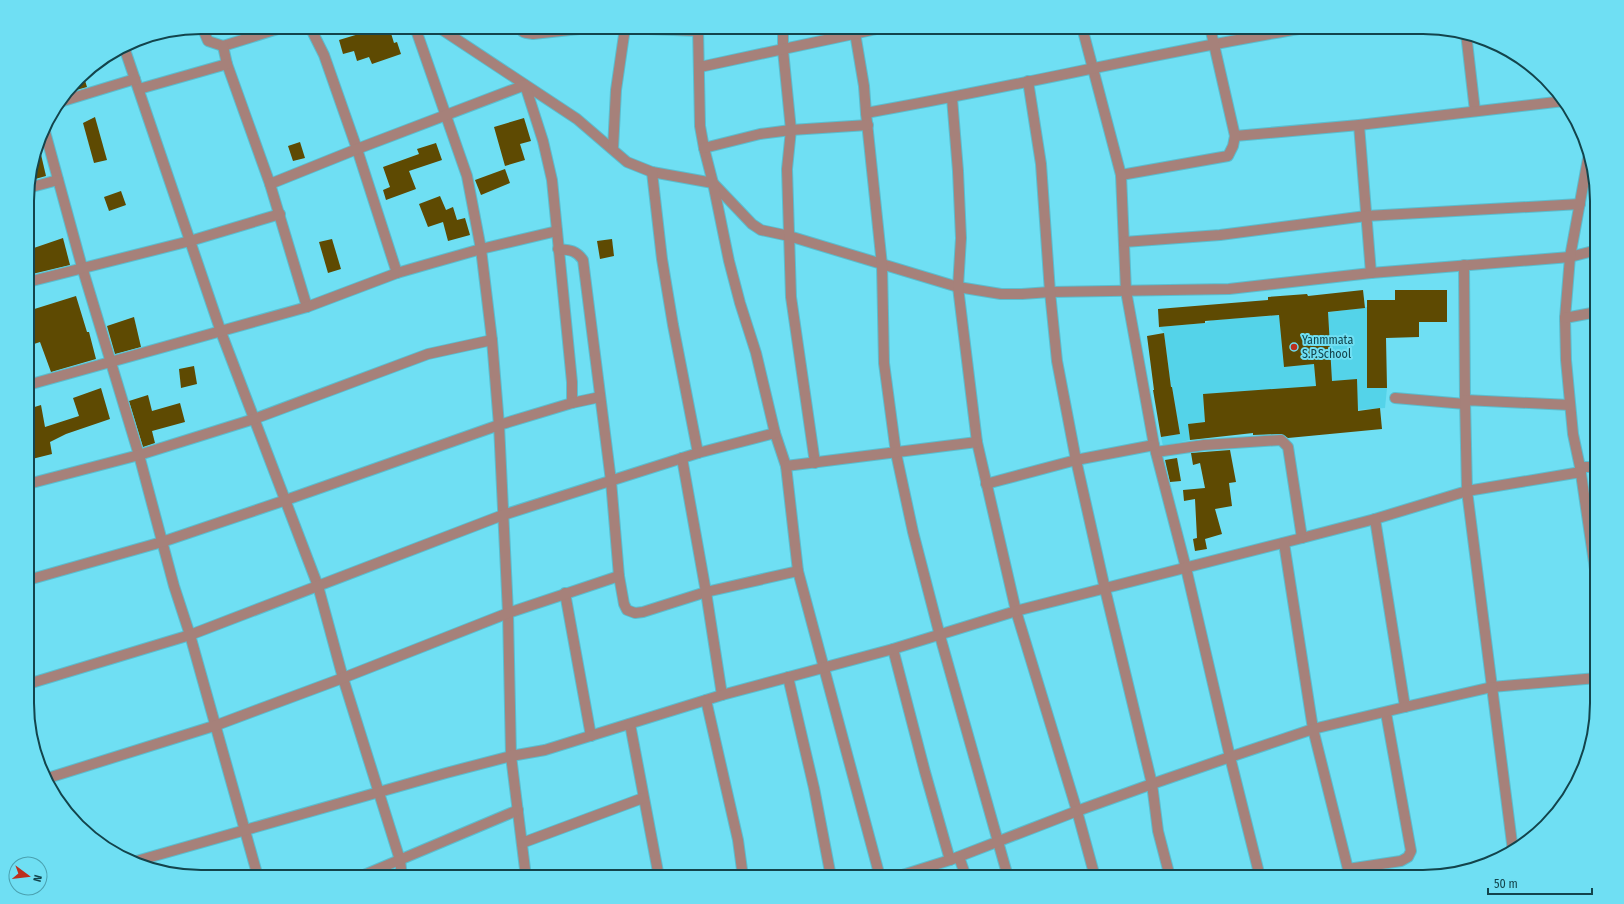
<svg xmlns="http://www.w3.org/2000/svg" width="1624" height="904" viewBox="0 0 1624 904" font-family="'Fira Sans Condensed',sans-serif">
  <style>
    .built { fill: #54d3e9 }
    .building { fill: #5e4a02 }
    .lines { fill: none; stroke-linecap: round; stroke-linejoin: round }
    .minor-casing { stroke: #5bbdce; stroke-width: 12 }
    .minor { stroke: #a6817a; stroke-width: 10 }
    .poi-dot { fill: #bc2f1c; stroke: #6fdff3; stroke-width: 1.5 }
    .labels { text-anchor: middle; stroke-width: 4; stroke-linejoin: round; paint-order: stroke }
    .poi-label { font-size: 12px; fill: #13444c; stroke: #6fdff3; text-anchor: start }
    .rim { fill: none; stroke: #13444c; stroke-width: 2 }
  </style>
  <rect width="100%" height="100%" fill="#6fdff3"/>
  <!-- built -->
  <polygon class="built" points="1367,307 1367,388 1387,388 1385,408 1216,420 1189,424 1190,440 1163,446 1161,437 1180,434 1170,381 1164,333 1159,327 1205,323 1213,320 1309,313 1317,314"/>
  <!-- building -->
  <g class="building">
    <polygon points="382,27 383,32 390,30 394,43 397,42 401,54 372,64 369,57 357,61 354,51 343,54 339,40"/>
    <polygon points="83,74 87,87 69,92 72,89"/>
    <polygon points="95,117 107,160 94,163 83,123"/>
    <polygon points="524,118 531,141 520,144 525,160 505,166 494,127"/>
    <polygon points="300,142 305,158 293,161 288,146"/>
    <polygon points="436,143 442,160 409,171 416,189 386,200 383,190 390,187 383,167 419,154 417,149"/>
    <polygon points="39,146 46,176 28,181 28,179"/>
    <polygon points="505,169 510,183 481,195 475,180"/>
    <polygon points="121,191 126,205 109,211 104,197"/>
    <polygon points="440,196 446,210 453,207 457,220 465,218 470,235 448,241 443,222 428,227 419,204"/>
    <polygon points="63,238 70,265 28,275 28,250"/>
    <polygon points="332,239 341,269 328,273 319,242"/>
    <polygon points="612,239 614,256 600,259 597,241"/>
    <polygon points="1363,290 1365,308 1328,312 1332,381 1357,379 1358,411 1380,408 1382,429 1288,438 1281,434 1253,435 1253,433 1190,440 1188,424 1205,422 1203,394 1316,386 1314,364 1284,367 1279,315 1205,321 1205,323 1159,327 1158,309 1268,300 1268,297 1307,294 1308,296"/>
    <polygon points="1395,290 1447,290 1447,322 1419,322 1419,337 1386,338 1387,388 1367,388 1367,300 1395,300"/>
    <polygon points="76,296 87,332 89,332 96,359 51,372 40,342 28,346 28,311"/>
    <polygon points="134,317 141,347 115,354 107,326"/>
    <polygon points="1164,333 1171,387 1172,387 1180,434 1161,437 1153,390 1154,390 1147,336"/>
    <polygon points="194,366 197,384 181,388 179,369"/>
    <polygon points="101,388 110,419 66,434 50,442 52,454 28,460 28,428 30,427 28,409 41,405 45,427 79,416 73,398"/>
    <polygon points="148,395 152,411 180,403 185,422 152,431 155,443 143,447 129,401"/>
    <polygon points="1230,450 1236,482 1229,483 1232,506 1215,509 1222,534 1205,539 1207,549 1195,551 1193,539 1197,538 1195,499 1184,501 1183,490 1205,488 1200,463 1193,465 1191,453"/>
    <polygon points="1177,458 1181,481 1170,482 1165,460"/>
  </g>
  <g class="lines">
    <!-- minor casing -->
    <g class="minor-casing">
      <g id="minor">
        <polyline points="202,27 208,41 223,46 284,27"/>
        <polyline points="310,27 324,55 357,149 397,273"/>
        <polyline points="415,27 467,176 481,249 492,340 499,425 508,613 511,756 526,877"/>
        <polyline points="438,27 577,119 627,162 652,172 713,183 752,224 761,230 789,236 958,287 1001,294 1022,294 1050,292 1229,289 1371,273 1570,257 1597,250"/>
        <path d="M 520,27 C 522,34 527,33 533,34 L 598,27 L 699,31"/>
        <polyline points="698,27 700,126 704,148 713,183 729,261 740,303 756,353 775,433 786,466 798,571 880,877"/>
        <polyline points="783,27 783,50 791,130 787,169 791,297 815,463"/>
        <polyline points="854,27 864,86 866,113 882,265 884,363 896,453 913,532 940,636 1008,877"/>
        <polyline points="1082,27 1121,175 1126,291 1154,445 1186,568 1230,757 1152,784 1158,831 1170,877"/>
        <polyline points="1466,33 1475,111"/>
        <polyline points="223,46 227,64 270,184 307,307"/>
        <polyline points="124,47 221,332 318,586 343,678 400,860 402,877"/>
        <polyline points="700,67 886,27"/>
        <polyline points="139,89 227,64"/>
        <polyline points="952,98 958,171 961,238 958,287 977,442 1016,611 1077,811 1095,877"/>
        <polyline points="63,101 135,79"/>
        <path d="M 866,113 C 1015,87 1162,51 1311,27"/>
        <polyline points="1359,125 1371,273"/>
        <polyline points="44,128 82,267 139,455 174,586 190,635 258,877"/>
        <polyline points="1235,136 1359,125 1564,101"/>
        <polyline points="704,148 760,134 791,130 868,125"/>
        <polyline points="613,149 616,90 625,28"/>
        <polyline points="1589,153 1570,257 1565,318 1566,360 1573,434 1580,467 1597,583"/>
        <polyline points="652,172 662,259 673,325 698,453"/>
        <polyline points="1121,175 1228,156 1233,146 1235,136 1210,27"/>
        <polyline points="270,184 357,149 525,85 543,141 552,180 572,382 572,403"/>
        <polyline points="28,188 58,180"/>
        <polyline points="1124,242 1220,235 1366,216 1580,204"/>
        <path d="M 558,249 C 570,250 576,250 583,260 L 611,481 L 619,576 L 624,604 L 627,610 L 635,613 L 643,612 L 706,592 L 798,571"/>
        <polyline points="1464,265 1465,400"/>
        <polyline points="28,282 190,241 280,214"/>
        <polyline points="1565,318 1597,312"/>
        <polyline points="28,385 307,307 397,273 481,249 557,231"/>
        <polyline points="1395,398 1465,404"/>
        <polyline points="1156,452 1204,445 1281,440 1288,447 1302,538 1375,519 1467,491 1465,400 1570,405"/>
        <polyline points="682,458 706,592 722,695"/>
        <polyline points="786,466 977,442"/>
        <polyline points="1580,467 1597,467"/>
        <polyline points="1581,472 1467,491 1492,687 1597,678"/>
        <polyline points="28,484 139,455 254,419 428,354 492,340"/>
        <polyline points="986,484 1076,460 1154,445"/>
        <polyline points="1375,519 1405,707 1492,687 1513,851"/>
        <polyline points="28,580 162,542 286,500 499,425 572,403 600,397"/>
        <polyline points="565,593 591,736"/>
        <polyline points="893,649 925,772 950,860"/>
        <polyline points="788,677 814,788 831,877"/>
        <polyline points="28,684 190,635 503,515 698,453 775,433"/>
        <polyline points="706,700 738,840 743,877"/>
        <polyline points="630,724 659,877"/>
        <polyline points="48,778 217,725 343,678 508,613 619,576"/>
        <polyline points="522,843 643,798"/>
        <polyline points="959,857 966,877"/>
        <polyline points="133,862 446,773 511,756 545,750 722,695 893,649 1016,611 1302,538"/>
        <polyline points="1348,869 1401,861 1408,857 1411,851 1386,713"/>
        <polyline points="359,877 518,810"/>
        <polyline points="896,877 950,860 1077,811 1152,784 1105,589 1076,460 1057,361 1050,292 1041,164 1028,81"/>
        <polyline points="1260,877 1230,757 1313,729 1284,543"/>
        <polyline points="1350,877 1313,729 1405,707"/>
      </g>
    </g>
    <!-- minor -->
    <use href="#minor" class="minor"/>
  </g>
  <!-- markers -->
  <circle class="poi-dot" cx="1294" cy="347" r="4"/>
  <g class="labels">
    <!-- poi labels -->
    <g class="poi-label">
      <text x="1302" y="344">Yanmmata<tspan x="1302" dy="14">S.P.School</tspan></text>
    </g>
  </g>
  <!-- crop -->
  <path d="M0 0H1624V904H0ZM201 34H1423A167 167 0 0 1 1590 201V703A167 167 0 0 1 1423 870H201A167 167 0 0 1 34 703V201A167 167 0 0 1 201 34Z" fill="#6fdff3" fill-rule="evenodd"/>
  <path class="rim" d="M201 34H1423A167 167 0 0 1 1590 201V703A167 167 0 0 1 1423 870H201A167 167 0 0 1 34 703V201A167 167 0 0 1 201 34Z"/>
  <!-- north arrow -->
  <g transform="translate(28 876) rotate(105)"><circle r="19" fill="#6fdff3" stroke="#4aa1b0"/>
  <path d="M0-3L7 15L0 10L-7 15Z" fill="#bc2f1c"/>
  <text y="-6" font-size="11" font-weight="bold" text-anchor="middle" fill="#13444c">N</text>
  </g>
  <!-- scale -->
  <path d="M1488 888v6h104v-6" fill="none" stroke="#13444c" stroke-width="2"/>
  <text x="1494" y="888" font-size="12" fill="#13444c" stroke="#6fdff3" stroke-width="3" paint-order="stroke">50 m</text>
</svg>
